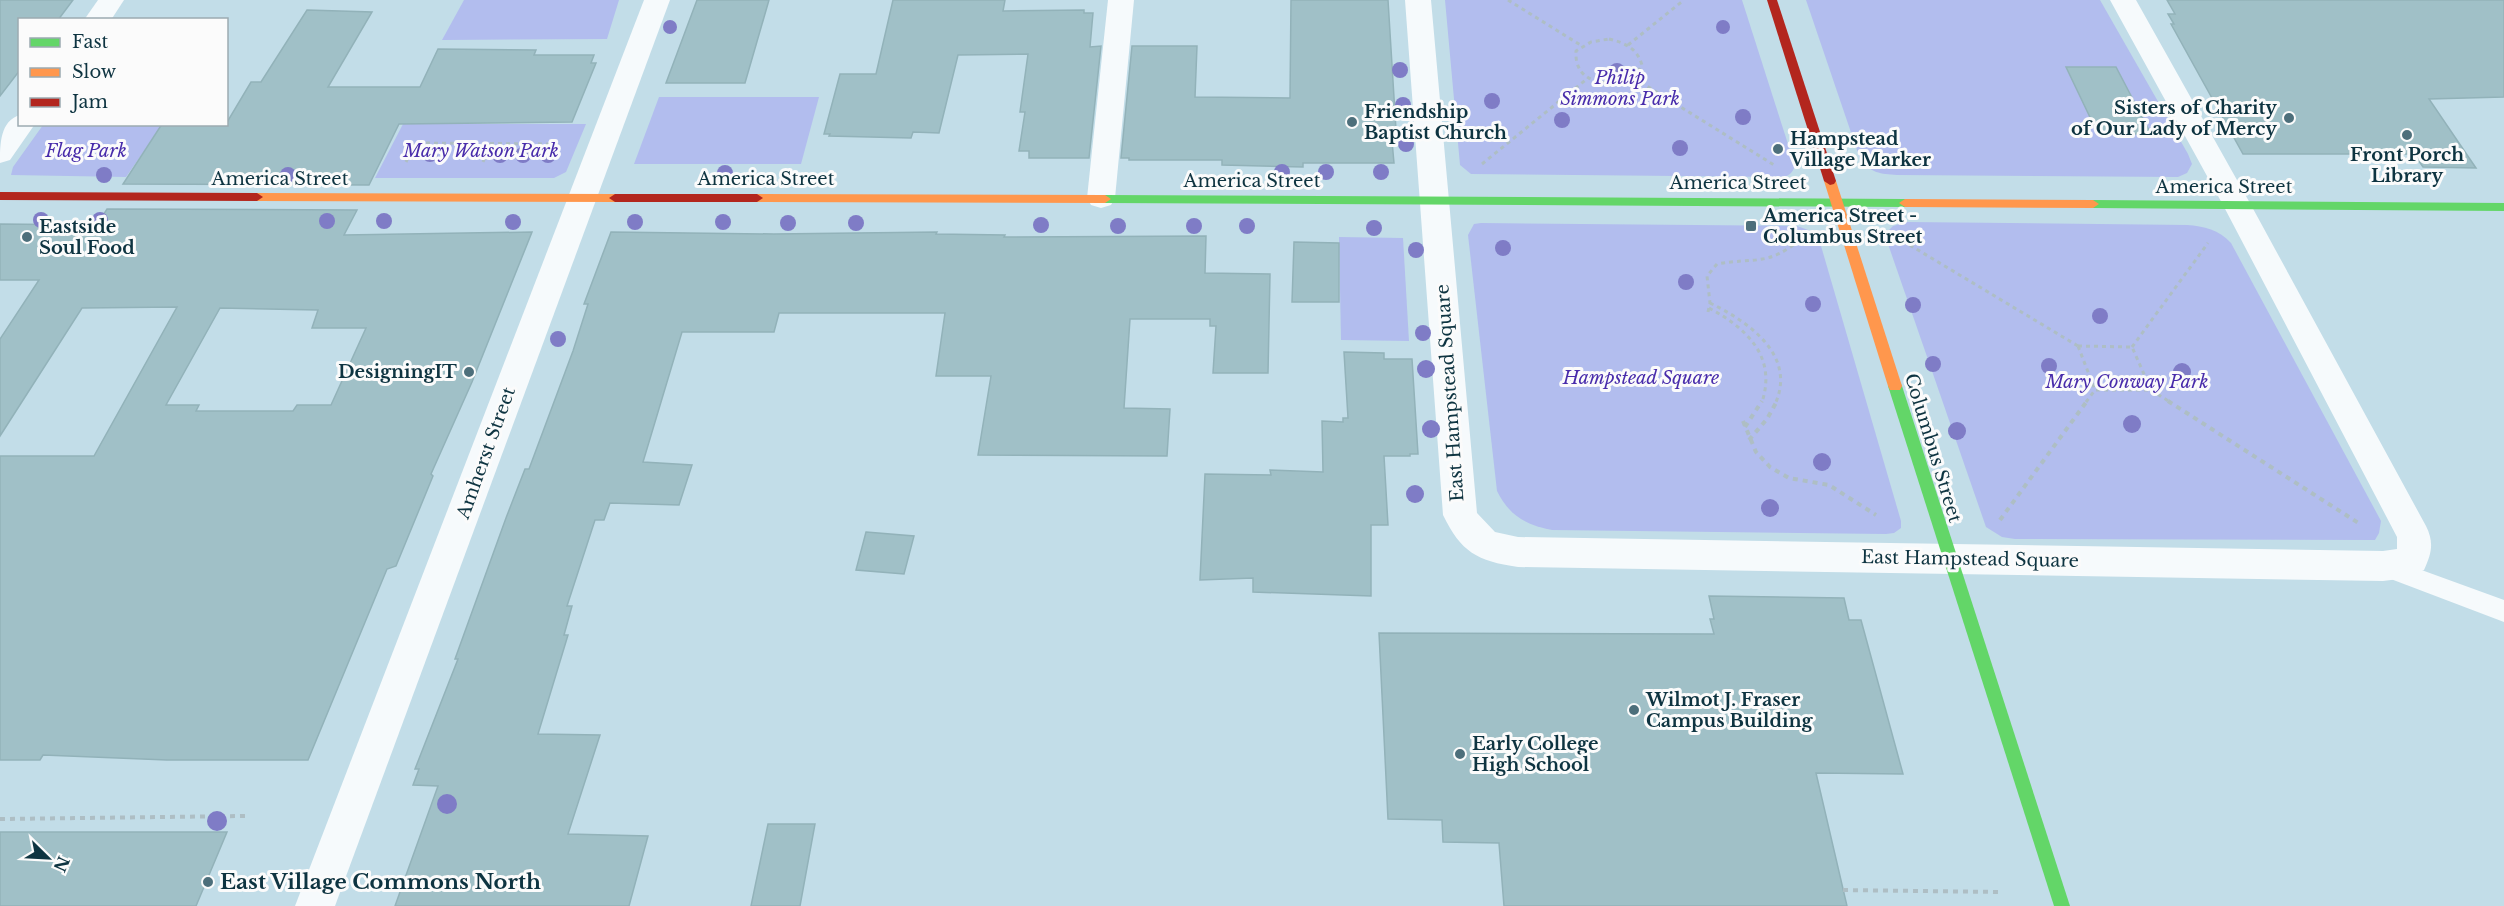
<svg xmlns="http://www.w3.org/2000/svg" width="2504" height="906" viewBox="0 0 2504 906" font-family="'Libre Baskerville',serif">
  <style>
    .green { fill: #b2bdee }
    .building { fill: #a0c0c7; stroke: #92b2b9; stroke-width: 1.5; fill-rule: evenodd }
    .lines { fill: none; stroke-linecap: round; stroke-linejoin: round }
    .path-far1 { stroke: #aebec4; stroke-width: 3; stroke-dasharray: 4 4; stroke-linecap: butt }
    .path { stroke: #aebec4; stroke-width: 4; stroke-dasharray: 5 5; stroke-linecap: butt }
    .lane { fill: #f6fafc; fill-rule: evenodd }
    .street { fill: #f6fafc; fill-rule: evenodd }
    .fast { fill: #63d668; fill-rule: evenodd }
    .slow { fill: #ff974d; fill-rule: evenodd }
    .jam { fill: #b3261e; fill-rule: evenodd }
    .tree { fill: #7f7cc6 }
    .poi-dot { fill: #4d6f7b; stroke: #fbfbfb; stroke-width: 2 }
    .labels { text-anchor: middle; stroke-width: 6; stroke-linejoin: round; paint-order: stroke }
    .park-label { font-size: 18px; font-style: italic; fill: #482cab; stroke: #fbfbfb }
    .poi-label { font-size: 18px; font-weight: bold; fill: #0e3441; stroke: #fbfbfb; text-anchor: start }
    .street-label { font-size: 18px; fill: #0e3441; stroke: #fbfbfb }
    .near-poi-label { font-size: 21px; font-weight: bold; fill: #0e3441; stroke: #fbfbfb; text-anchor: start }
  </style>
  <rect width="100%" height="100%" fill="#c2dde8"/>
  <!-- green -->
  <g class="green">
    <polygon points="464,0 619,0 607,39 442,40"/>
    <path d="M 1445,0 L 1742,0 L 1795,166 C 1792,174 1788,177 1779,177 L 1471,174 L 1460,165 Z"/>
    <path d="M 1806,0 L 2100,0 L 2188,154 L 2192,164 L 2187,173 L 2178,177 L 1897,175 C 1880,174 1871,173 1860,159 Z"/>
    <polygon points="659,97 819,97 801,164 634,164"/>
    <polygon points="403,124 586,124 566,172 554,178 375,178"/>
    <polygon points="43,125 43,124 162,125 126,177 11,175 13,167"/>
    <path d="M 1907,222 L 2187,225 C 2204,226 2219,230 2231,243 L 2381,521 L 2379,533 L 2375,540 L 2015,539 L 2002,537 L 1986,527 L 1888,244 L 1887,232 L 1893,226 Z"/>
    <path d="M 1481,223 L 1797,226 L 1811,231 L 1819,239 L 1901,521 L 1901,528 L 1894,533 L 1886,534 L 1552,530 C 1525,525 1509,515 1497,491 L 1468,235 L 1474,224 Z"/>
    <polygon points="1339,237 1403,238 1409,341 1341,340"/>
  </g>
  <!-- building -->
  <g class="building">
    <polygon points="0,0 73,0 58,20 20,20 20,70 0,96"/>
    <polygon points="697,0 769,0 745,83 666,83"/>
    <polygon points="893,0 1005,0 1003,11 1084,10 1084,13 1093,13 1090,47 1101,46 1089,158 1029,158 1029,151 1019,151 1025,112 1020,112 1028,54 958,55 939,133 913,132 911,138 829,136 830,134 824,134 840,74 876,74"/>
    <polygon points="1291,0 1388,0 1396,130 1391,130 1394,163 1303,163 1303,167 1222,165 1222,160 1129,160 1129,158 1121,158 1132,46 1197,46 1195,97 1290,98"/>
    <polygon points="2167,0 2504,0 2504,97 2429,99 2476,168 2423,167 2414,154 2243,154 2171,24 2174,24 2168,14 2175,14"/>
    <polygon points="307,10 372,12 328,87 420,87 438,49 536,50 534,55 594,55 591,63 596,63 572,122 399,124 369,185 123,184 162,124 226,124 251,82 261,82"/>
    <polygon points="2066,67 2116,67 2151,134 2098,134"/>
    <path d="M 107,209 L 357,210 L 344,235 L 532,232 L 472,382 L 431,474 L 433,476 L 396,566 L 387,569 L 308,760 L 167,760 L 43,755 L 40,760 L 0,760 L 0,456 L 94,456 L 177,307 L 82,308 L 0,436 L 0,339 L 39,280 L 0,280 L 0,224 L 97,225 ZM 220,308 L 318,310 L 312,328 L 366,328 L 331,405 L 297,405 L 293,411 L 196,411 L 199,405 L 166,405 Z"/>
    <polygon points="611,232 774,234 937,232 936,234 1005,235 1004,237 1206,236 1205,273 1270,274 1268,373 1213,373 1216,326 1210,326 1210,319 1130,319 1124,408 1170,409 1167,456 978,455 991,376 936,376 945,313 779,313 774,332 682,332 643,462 692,465 679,505 610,503 604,520 595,520 567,606 572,606 564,635 568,635 538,734 600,735 568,834 648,836 629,906 395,906 438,786 413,785 419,769 415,769 458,659 455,659 506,518 525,469 529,469 573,351 588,304 584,304"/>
    <polygon points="1294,242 1339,243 1339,302 1292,302"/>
    <polygon points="1344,352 1384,353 1384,359 1412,359 1418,454 1410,454 1410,456 1384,456 1388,525 1371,525 1371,596 1253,592 1253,578 1200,580 1205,474 1271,475 1270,470 1323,472 1322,421 1343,422 1343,418 1348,418"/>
    <polygon points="866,532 914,536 904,574 856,570"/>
    <polygon points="1709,596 1844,598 1849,620 1861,620 1903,774 1816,773 1847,906 1504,906 1499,843 1443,842 1442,820 1388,819 1379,633 1714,634 1710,619 1714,619"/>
    <polygon points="768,824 815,824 800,906 751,906"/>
    <polygon points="0,832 227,832 196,906 0,906"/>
  </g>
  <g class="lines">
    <!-- path-far1 -->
    <g class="path-far1">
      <polyline points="1508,0 1582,46"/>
      <path d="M 1609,39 C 1625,43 1637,48 1642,65 L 1634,78 C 1609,87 1574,85 1576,51 L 1591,42 Z"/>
      <polyline points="1628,45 1684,0"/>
      <polyline points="1634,78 1774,165"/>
      <polyline points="56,141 68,159"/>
      <polyline points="406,162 415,143 560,144"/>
      <polyline points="483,162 491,143"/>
      <polyline points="1482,164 1588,78"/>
      <polyline points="1903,241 2078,346"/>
      <path d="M 1710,303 C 1747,321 1796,354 1776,402"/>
      <path d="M 1709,308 C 1746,328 1777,356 1762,402"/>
      <path d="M 1708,312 L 1710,303 L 1707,276 L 1717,264 C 1755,257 1767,267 1801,239"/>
      <polygon points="2078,346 2132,347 2151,390 2095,390"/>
      <polyline points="2132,347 2208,243"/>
      <polyline points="2151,390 2170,402"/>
      <polyline points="2086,402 2095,390"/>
    </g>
    <!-- path -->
    <g class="path">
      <polyline points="2168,401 2360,524"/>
      <polyline points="1743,421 1756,452 1770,467 1789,478 1829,485 1876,515"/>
      <polyline points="1745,427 1762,401"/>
      <polyline points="1749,440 1767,419 1777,401"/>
      <polyline points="2000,520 2087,401"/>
      <polyline points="0,819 245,816"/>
      <polyline points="1843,890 1999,892"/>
    </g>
    <!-- lane -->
    <polygon class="lane" points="2383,556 2504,600 2504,622 2375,573 2371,566 2375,559"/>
    <!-- street -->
    <g class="street">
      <polygon points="98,0 124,0 111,20 84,20"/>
      <polygon points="644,0 670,0 335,906 295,906"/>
      <polygon points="1108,0 1134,0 1115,198 1111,205 1101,208 1091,205 1087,198"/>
      <path d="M 1405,0 L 1431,0 L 1477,513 L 1495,532 L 1518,537 L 2383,551 L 2397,549 L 2397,537 L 2223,205 L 2110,0 L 2136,0 L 2251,205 L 2426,526 C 2434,542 2432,553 2424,570 L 2399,579 L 2383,581 L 1518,567 C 1477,561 1461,552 1443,515 Z"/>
      <path d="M 20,115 L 20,124 L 35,124 L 10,160 L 0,163 C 0,144 0,121 20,115 Z"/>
    </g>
    <!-- fast -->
    <g class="fast">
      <polygon points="1105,195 1905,199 1911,203 1905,207 1105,203 1099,199"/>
      <polygon points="2093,200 2504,203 2504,211 2093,208 2087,204"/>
      <polygon points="1895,381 1900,382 1902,386 2070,906 2054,906 1888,386 1890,382"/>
    </g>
    <!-- slow -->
    <g class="slow">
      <polygon points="1830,177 1836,181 1902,386 1900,390 1890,390 1888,386 1824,181"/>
      <polygon points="257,193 615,194 621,198 615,202 257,201 251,197"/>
      <polygon points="757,194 1105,195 1111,199 1105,203 757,202 751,198"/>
      <polygon points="1905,199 2093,200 2099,204 2093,208 1905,207 1899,203"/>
    </g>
    <!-- jam -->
    <g class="jam">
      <polygon points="1767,0 1777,0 1836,181 1834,184 1830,185 1824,181"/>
      <polygon points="0,192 257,193 263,197 257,201 0,200"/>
      <polygon points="615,194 757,194 763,198 757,202 615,202 609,198"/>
    </g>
  </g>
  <!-- trees -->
  <g class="tree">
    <circle cx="670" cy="27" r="7"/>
    <circle cx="1723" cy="27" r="7"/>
    <circle cx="1400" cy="70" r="8"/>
    <circle cx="1617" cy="71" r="8"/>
    <circle cx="1492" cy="101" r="8"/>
    <circle cx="1403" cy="105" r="8"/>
    <circle cx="1743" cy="117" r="8"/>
    <circle cx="1562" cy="120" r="8"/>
    <circle cx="1406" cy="144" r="8"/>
    <circle cx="1680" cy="148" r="8"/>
    <circle cx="430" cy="154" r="8"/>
    <circle cx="500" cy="155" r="8"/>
    <circle cx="523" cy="155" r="8"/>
    <circle cx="548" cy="155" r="8"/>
    <circle cx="1282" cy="172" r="8"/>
    <circle cx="1326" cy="172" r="8"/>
    <circle cx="1381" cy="172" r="8"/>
    <circle cx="725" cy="173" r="8"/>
    <circle cx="104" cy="175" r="8"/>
    <circle cx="288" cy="175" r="8"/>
    <circle cx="41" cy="220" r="8"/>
    <circle cx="100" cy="220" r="8"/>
    <circle cx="327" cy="221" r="8"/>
    <circle cx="384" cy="221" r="8"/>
    <circle cx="513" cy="222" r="8"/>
    <circle cx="635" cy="222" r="8"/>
    <circle cx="723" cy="222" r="8"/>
    <circle cx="788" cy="223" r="8"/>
    <circle cx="856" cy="223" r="8"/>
    <circle cx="1041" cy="225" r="8"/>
    <circle cx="1118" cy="226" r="8"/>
    <circle cx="1194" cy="226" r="8"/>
    <circle cx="1247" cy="226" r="8"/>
    <circle cx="1374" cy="228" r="8"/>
    <circle cx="1503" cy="248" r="8"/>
    <circle cx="1416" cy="250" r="8"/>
    <circle cx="1686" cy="282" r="8"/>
    <circle cx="1813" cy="304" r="8"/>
    <circle cx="1913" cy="305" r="8"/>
    <circle cx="2100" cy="316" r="8"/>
    <circle cx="1423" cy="333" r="8"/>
    <circle cx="558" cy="339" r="8"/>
    <circle cx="1933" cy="364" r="8"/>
    <circle cx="2049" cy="366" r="8"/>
    <circle cx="1426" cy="369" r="9"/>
    <circle cx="2182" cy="372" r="9"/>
    <circle cx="2132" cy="424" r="9"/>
    <circle cx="1431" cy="429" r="9"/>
    <circle cx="1957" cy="431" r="9"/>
    <circle cx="1822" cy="462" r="9"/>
    <circle cx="1415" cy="494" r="9"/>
    <circle cx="1770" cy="508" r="9"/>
    <circle cx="447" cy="804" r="10"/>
    <circle cx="217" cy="821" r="10"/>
  </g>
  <!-- markers -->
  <g class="poi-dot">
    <circle cx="2289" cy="118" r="6"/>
    <circle cx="1352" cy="122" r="6"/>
    <circle cx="2407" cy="135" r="6"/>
    <circle cx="1778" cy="149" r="6"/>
    <rect x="1745" y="220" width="12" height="12" rx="3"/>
    <circle cx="27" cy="237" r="6"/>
    <circle cx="469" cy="372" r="6"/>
    <circle cx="1634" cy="710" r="6"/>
    <circle cx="1460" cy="754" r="6"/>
    <circle cx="208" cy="882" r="6"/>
  </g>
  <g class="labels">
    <!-- park labels -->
    <g class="park-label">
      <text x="1620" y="84">Philip<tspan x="1620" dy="21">Simmons Park</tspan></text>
      <text x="86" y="157">Flag Park</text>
      <text x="481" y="157">Mary Watson Park</text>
      <text x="1641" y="384">Hampstead Square</text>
      <text x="2127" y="388">Mary Conway Park</text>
    </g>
    <!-- poi labels -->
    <g class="poi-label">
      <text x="2277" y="114" text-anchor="end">Sisters of Charity<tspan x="2277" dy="21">of Our Lady of Mercy</tspan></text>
      <text x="1364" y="118">Friendship<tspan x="1364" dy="21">Baptist Church</tspan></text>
      <text x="1790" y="145">Hampstead<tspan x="1790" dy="21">Village Marker</tspan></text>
      <text x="2407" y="161" text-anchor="middle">Front Porch<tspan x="2407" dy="21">Library</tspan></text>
      <text x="1763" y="222">America Street -<tspan x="1763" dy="21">Columbus Street</tspan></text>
      <text x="39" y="233">Eastside<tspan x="39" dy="21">Soul Food</tspan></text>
      <text x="457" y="378" text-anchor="end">DesigningIT</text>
      <text x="1646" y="706">Wilmot J. Fraser<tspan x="1646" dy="21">Campus Building</tspan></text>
      <text x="1472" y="750">Early College<tspan x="1472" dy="21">High School</tspan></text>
    </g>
    <!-- street labels -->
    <g class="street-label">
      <text x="280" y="185">America Street</text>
      <text x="766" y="185">America Street</text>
      <text x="1252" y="187">America Street</text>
      <text x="1738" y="189">America Street</text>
      <text x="2224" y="193">America Street</text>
      <text transform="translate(1450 393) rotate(-94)" y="6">East Hampstead Square</text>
      <text transform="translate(1933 448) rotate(73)" y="6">Columbus Street</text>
      <text transform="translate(486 453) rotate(-70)" y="6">Amherst Street</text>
      <text transform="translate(1970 559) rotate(1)" y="6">East Hampstead Square</text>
    </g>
    <!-- near-poi labels -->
    <g class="near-poi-label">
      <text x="220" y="889">East Village Commons North</text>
    </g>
  </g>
  <!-- legend -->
  <rect x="18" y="18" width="210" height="108" fill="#fbfbfb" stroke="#9cabb1" stroke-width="1.5"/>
  <rect x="30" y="38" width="30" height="9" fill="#63d668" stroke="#9cabb1" stroke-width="1.5"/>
  <text x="72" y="48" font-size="18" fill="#0e3441">Fast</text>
  <rect x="30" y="68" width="30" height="9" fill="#ff974d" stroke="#9cabb1" stroke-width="1.5"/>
  <text x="72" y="78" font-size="18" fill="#0e3441">Slow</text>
  <rect x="30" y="98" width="30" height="9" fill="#b3261e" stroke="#9cabb1" stroke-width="1.5"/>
  <text x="72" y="108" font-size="18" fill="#0e3441">Jam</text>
  <!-- north arrow -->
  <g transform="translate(48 858) rotate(114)" stroke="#fbfbfb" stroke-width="4.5" paint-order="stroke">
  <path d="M0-4.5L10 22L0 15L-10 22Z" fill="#0e3441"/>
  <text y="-9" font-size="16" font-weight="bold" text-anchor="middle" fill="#0e3441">N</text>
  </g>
</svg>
